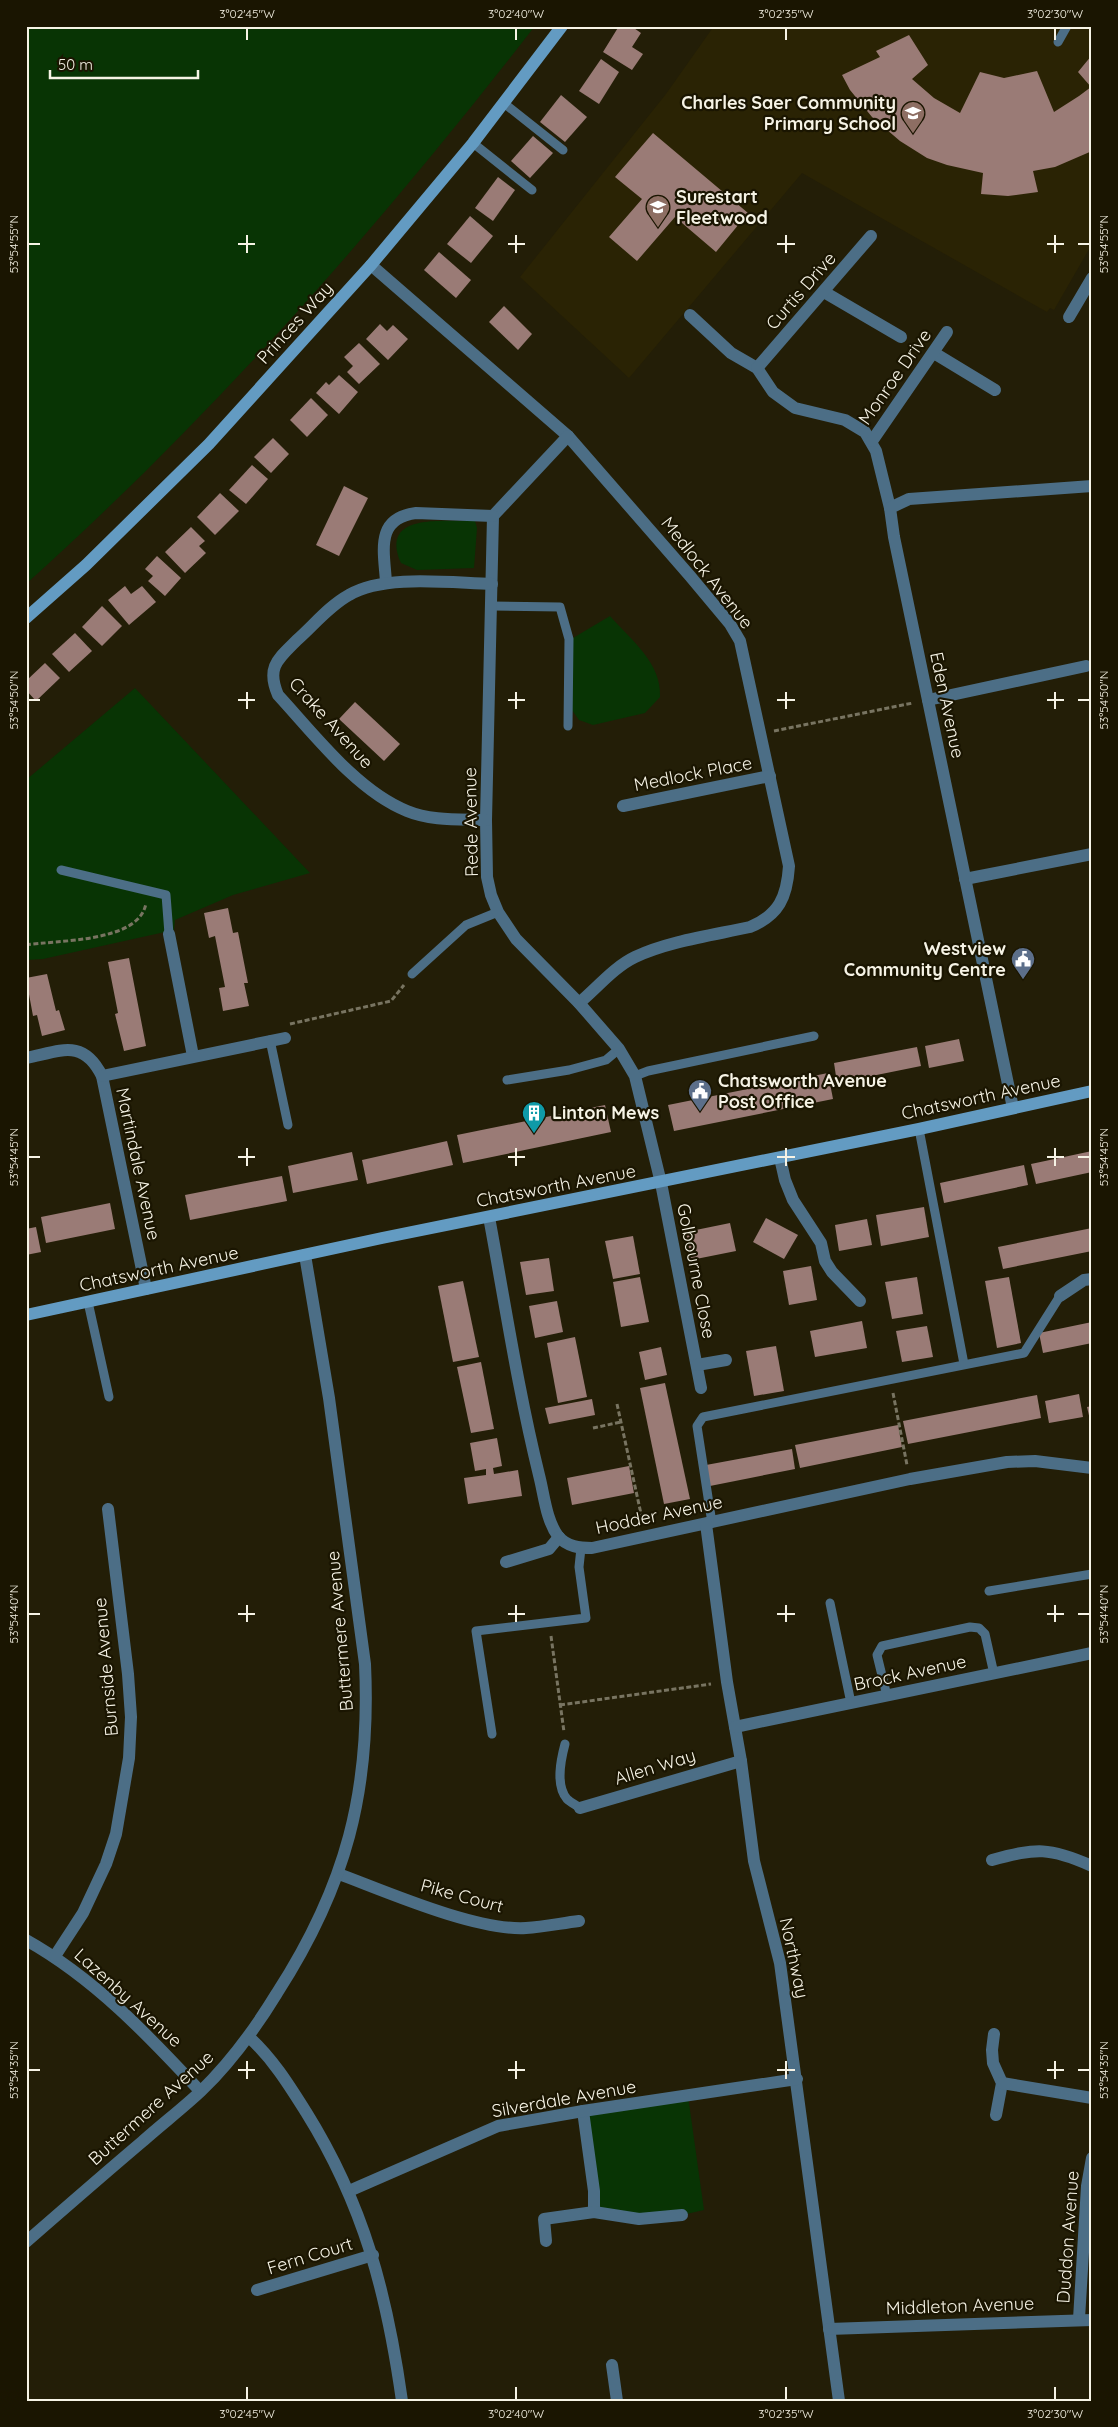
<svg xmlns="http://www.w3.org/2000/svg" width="1118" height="2427" viewBox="0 0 1118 2427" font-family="Quicksand,sans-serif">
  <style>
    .built { fill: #2a2304 }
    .green { fill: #083404 }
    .building { fill: #9a7b76 }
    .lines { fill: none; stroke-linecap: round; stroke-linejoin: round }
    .path { stroke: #787461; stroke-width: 3; stroke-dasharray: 5 2.5; stroke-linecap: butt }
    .lane { stroke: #4c6e86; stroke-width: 9 }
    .street { stroke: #4c6e86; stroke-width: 12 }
    .secondary { stroke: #639bc2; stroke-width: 12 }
    .ticks { fill: none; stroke: #f6f3e5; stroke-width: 2 }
    .labels { text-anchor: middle; stroke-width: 4.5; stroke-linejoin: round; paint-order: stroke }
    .poi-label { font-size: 18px; font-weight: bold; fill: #f6f3e5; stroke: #1a1501; text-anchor: start }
    .street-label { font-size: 18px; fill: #f6f3e5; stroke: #1a1501 }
    .neatline { fill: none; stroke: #f6f3e5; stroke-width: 2 }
    .ticks-label { font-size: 12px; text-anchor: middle; fill: #f6f3e5 }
  </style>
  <rect width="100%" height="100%" fill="#231e07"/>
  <!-- built -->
  <polygon class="built" points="714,26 1092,26 1092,244 1054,310 1050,308 1047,312 802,173 629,378 520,277 666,94"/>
  <!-- green -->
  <g class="green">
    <path d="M 26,26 L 535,26 C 380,226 214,415 26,584 Z"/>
    <path d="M 475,521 L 477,528 L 474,568 L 417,570 L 401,563 C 379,512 444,522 475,521 Z"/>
    <path d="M 610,616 C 631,640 662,663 660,697 L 645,713 L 593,725 L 579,720 L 572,710 L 573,638 Z"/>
    <polygon points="135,688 310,873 233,895 175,920 174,930 43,959 26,960 26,780"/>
    <polygon points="688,2096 704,2210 682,2215 594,2212 583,2111"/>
  </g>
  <!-- building -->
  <g class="building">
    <polygon points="619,26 631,26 641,33 632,47 643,54 632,70 603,52"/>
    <polygon points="909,35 928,65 912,79 934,98 960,113 980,72 1004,78 1037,71 1054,112 1079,96 1091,87 1078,72 1092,55 1092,151 1055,167 1033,171 1038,192 1008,196 981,194 983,173 947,165 927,158 900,141 872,117 850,90 842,75 880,57 876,51"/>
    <polygon points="601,59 619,72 599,104 579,91"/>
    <polygon points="561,95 587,117 565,142 540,122"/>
    <polygon points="653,133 748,213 716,252 675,217 637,261 609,237 642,199 615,177"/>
    <polygon points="533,136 553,153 530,178 511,161"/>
    <polygon points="498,177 515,190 493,221 475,208"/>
    <polygon points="470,216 493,236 471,263 447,244"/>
    <polygon points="439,252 471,280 456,298 424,270"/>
    <polygon points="504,306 532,334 518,350 489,322"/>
    <polygon points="380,324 387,331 393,325 408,339 388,360 366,339"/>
    <polygon points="359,343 380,364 359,384 347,372 353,366 344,357"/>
    <polygon points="339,375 358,392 339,414 316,393 326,382 329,385"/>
    <polygon points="311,398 328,415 307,437 290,420"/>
    <polygon points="273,438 289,454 271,473 254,457"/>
    <polygon points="252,465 268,479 246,504 229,490"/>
    <polygon points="344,486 368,498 339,556 316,545"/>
    <polygon points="220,493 239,511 215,535 197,517"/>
    <polygon points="191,527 205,541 199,546 206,553 185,573 165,552"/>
    <polygon points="157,556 181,578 165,596 148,581 153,576 145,569"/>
    <polygon points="125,586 131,594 142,586 156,602 129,625 108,600"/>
    <polygon points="102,606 122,626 102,646 82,627"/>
    <polygon points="75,633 92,651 69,672 52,654"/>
    <polygon points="45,663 60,678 36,701 26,690 26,681"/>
    <polygon points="355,702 400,744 384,761 339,719"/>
    <polygon points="228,908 233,933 238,932 248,983 244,983 249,1006 223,1011 219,988 225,987 215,936 209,938 204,913"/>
    <polygon points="129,958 146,1046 124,1051 115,1014 118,1013 108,962"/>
    <polygon points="47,974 56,1011 59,1010 65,1030 42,1036 37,1015 33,1016 26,978"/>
    <polygon points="959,1039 964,1061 929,1068 925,1046"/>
    <polygon points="917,1047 921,1066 837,1083 834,1063"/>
    <polygon points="828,1073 833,1099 674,1131 668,1105"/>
    <polygon points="605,1105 611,1132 463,1163 457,1135"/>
    <polygon points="447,1141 453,1165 367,1184 362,1160"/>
    <polygon points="1092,1151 1092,1172 1036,1184 1031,1164"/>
    <polygon points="352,1152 358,1180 293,1193 288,1166"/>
    <polygon points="1024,1165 1028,1185 944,1203 940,1183"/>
    <polygon points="282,1176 287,1201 190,1220 185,1195"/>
    <polygon points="110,1203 115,1229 46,1243 41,1217"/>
    <polygon points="924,1207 929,1237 881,1246 876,1215"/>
    <polygon points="766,1218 798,1235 784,1259 753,1242"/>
    <polygon points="867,1219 872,1245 839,1251 835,1225"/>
    <polygon points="730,1223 736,1251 691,1260 686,1232"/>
    <polygon points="36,1227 41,1252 26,1255 26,1229"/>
    <polygon points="1092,1228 1092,1251 1003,1269 998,1247"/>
    <polygon points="633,1236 640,1274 613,1279 605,1241"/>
    <polygon points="549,1258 554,1291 526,1295 520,1262"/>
    <polygon points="811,1266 817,1300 789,1305 783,1271"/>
    <polygon points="640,1277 649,1322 621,1327 613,1282"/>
    <polygon points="917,1277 923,1314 892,1319 885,1282"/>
    <polygon points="1009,1277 1021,1343 997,1348 985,1281"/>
    <polygon points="463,1281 479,1357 453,1362 438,1286"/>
    <polygon points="557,1301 563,1332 535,1338 529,1306"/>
    <polygon points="862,1321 867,1348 815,1357 810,1331"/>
    <polygon points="1092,1322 1092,1343 1043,1353 1039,1333"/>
    <polygon points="927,1326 933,1357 902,1362 896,1331"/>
    <polygon points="575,1337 587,1397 558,1403 547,1343"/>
    <polygon points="776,1346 784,1391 754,1396 746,1351"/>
    <polygon points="661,1347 667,1375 645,1380 639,1352"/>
    <polygon points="481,1362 494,1429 471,1433 457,1367"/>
    <polygon points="665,1383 690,1499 664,1504 640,1388"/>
    <polygon points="1079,1394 1083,1417 1049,1423 1045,1401"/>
    <polygon points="1037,1395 1041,1418 908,1444 903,1421"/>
    <polygon points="592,1399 595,1415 549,1424 545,1408"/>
    <polygon points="1092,1406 1092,1424 1091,1424 1087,1407"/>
    <polygon points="898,1425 902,1447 800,1468 795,1445"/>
    <polygon points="497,1438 502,1466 493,1468 494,1474 518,1470 522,1496 468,1504 464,1478 486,1475 486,1469 475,1471 470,1443"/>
    <polygon points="792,1449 795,1469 710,1486 706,1465"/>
    <polygon points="629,1466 634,1493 572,1505 567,1478"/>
  </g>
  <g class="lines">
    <!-- path -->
    <g class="path">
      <polyline points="774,731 913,703"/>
      <path d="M 26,945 C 56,940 140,943 146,903"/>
      <polyline points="290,1024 391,1001 404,985"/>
      <polyline points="893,1393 907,1465"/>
      <polyline points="617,1404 643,1523"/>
      <polyline points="593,1428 621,1422"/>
      <polyline points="551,1636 564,1732"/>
      <polyline points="560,1705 711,1684"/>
    </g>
    <!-- lane -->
    <g class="lane">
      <polyline points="1058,42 1067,26"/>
      <polyline points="505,104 563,150"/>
      <polyline points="473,143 532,190"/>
      <polyline points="492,606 560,607 569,639 568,726"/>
      <polyline points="61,870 166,895 169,934"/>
      <polyline points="412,974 466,925 498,912"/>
      <polyline points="270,1040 288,1125"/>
      <polyline points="635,1076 648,1071 814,1036"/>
      <polyline points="507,1080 569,1070 606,1060 619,1049"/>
      <polyline points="919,1129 964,1364"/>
      <polyline points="88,1302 109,1397"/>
      <polyline points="712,1523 697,1426 703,1417 1024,1353 1060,1296"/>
      <polyline points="989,1591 1092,1574"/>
      <polyline points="830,1603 851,1703"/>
      <polyline points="887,1696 877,1655 882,1646 970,1627 979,1628 985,1634 994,1674"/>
      <polyline points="492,1734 476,1631 586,1618 579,1567 581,1548"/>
      <path d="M 565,1744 C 561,1759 555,1785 567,1799 C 570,1802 576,1805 580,1808"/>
    </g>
    <!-- street -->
    <g class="street">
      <path d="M 371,265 L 568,436 L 690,576 L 730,624 L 740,641 L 789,866 C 787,897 779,915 750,927 C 714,935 669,941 635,957 C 614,967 597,988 579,1003"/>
      <polyline points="824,292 901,337"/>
      <polyline points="690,315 731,353 757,368 773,392 795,408 845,420 865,432 876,451 890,508"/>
      <polyline points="1069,317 1092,278"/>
      <polyline points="934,353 995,390"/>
      <polyline points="757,368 871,236"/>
      <polyline points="568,436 493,516 486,820 487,877 491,895 498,912 516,939 579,1003 619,1049 635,1076 661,1183 701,1388"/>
      <polyline points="872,441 947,332"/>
      <path d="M 386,582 C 384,551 375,518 416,513 L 493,516"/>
      <polyline points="928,700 1086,666"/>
      <polyline points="623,806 770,776"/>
      <path d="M 486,820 C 460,819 431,821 407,811 C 357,791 314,734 278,695 C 266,667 278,659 297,640 C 314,625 329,606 349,595 C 384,574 451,583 492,584"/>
      <polyline points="965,879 1092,854"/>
      <polyline points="169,934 193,1056"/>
      <path d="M 26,1058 C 61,1051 83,1038 102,1076 L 146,1289"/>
      <polyline points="102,1076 285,1038"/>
      <polyline points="1013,1108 894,537 890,508 909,499 1092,486"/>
      <polyline points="780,1158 785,1180 793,1200 821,1243 825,1261 832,1272 860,1301"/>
      <path d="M 489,1217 C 505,1303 518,1390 539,1475 C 544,1494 546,1520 558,1536 C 567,1547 580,1548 592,1548 L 910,1479 L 1007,1462 L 1035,1461 L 1092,1468"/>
      <polyline points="1060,1296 1084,1280 1092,1279"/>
      <polyline points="697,1365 726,1360"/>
      <polyline points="706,1524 727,1682 741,1761 754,1861 780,1963 839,2401"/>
      <polyline points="506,1562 549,1549 559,1537"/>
      <polyline points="735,1727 1092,1653"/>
      <polyline points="580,1808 741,1761"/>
      <path d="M 992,1860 C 1037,1848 1049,1847 1092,1866"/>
      <path d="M 339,1874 C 387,1892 476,1931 526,1928 C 544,1927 562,1923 579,1921"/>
      <path d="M 26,1940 C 94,1978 148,2035 200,2091"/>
      <polyline points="55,1956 83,1913 106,1864 116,1834 129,1758 131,1717 128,1674 108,1509"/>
      <polyline points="994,2034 992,2050 993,2063 1002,2083 996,2115"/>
      <path d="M 249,2037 C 273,2059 289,2085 306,2112 C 364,2205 387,2294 402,2401"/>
      <polyline points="1002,2083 1092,2098"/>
      <polyline points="583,2111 594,2191 594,2212"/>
      <polyline points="349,2191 498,2126 583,2111 797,2079"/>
      <polyline points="546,2241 544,2219 594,2212 639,2219 682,2215"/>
      <path d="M 26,2242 C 65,2208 104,2174 143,2141 C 162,2124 183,2108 201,2091 C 231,2062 255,2029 277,1993 C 346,1886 371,1791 365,1664 L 329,1398 L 305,1255"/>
      <polyline points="257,2290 373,2255"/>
      <polyline points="1079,2319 1087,2186 1092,2158"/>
      <polyline points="829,2329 1092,2320"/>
      <polyline points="612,2365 617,2401"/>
    </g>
    <!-- secondary -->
    <g class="secondary">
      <polyline points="26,618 86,565 209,444 371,265 473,143 562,26"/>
      <polyline points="26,1315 382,1238 919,1129 1092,1091"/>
    </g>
  </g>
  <!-- ticks -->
  <path class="ticks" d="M 247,28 L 247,40M 516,28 L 516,40M 786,28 L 786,40M 1055,28 L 1055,40M 247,235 L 247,253M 516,235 L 516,253M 786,235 L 786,253M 1055,235 L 1055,253M 28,244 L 40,244M 238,244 L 255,244M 508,244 L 525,244M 777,244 L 795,244M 1047,244 L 1064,244M 1078,244 L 1090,244M 247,692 L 247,709M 516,692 L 516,709M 786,692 L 786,709M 1055,692 L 1055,709M 28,700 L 40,700M 238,700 L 255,700M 508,700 L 525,700M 777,700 L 795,700M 1047,700 L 1064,700M 1078,700 L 1090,700M 247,1148 L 247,1166M 516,1148 L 516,1166M 786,1148 L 786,1166M 1055,1148 L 1055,1166M 28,1157 L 40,1157M 238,1157 L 255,1157M 508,1157 L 525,1157M 777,1157 L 795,1157M 1047,1157 L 1064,1157M 1078,1157 L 1090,1157M 247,1605 L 247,1622M 516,1605 L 516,1622M 786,1605 L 786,1622M 1055,1605 L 1055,1622M 28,1614 L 40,1614M 238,1614 L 255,1614M 508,1614 L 525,1614M 777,1614 L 795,1614M 1047,1614 L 1064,1614M 1078,1614 L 1090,1614M 247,2061 L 247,2079M 516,2061 L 516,2079M 786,2061 L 786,2079M 1055,2061 L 1055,2079M 28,2070 L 40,2070M 238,2070 L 255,2070M 508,2070 L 525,2070M 777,2070 L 795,2070M 1047,2070 L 1064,2070M 1078,2070 L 1090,2070M 247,2387 L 247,2400M 516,2387 L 516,2400M 786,2387 L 786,2400M 1055,2387 L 1055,2400"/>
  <!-- icons -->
  <defs>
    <g id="school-pin" transform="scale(1.25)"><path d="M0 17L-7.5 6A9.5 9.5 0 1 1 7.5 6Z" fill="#8d6e63" stroke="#1a1501"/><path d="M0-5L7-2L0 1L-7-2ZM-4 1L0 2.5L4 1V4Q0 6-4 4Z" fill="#fff"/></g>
    <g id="civic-pin" transform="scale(1.25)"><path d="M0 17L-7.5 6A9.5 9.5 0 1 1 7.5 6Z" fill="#5c6f8a" stroke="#1a1501"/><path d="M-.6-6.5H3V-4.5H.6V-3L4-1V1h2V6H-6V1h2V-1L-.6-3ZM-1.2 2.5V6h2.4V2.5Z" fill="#fff"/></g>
    <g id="building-pin" transform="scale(1.25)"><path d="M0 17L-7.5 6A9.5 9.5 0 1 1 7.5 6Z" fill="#0f9aa8" stroke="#1a1501"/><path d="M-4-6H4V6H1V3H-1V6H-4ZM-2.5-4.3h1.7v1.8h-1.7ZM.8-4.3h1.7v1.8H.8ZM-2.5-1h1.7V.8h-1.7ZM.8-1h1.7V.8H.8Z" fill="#fff"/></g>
  </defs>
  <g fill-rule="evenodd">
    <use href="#school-pin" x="913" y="113"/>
    <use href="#school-pin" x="658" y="207"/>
    <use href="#civic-pin" x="1023" y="959"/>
    <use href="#civic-pin" x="700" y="1091"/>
    <use href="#building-pin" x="534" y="1113"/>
  </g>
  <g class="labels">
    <!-- poi labels -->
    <g class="poi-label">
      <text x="896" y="109" text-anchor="end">Charles Saer Community<tspan x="896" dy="21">Primary School</tspan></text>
      <text x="676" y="203">Surestart<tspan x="676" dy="21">Fleetwood</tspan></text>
      <text x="1006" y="955" text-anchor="end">Westview<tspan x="1006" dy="21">Community Centre</tspan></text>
      <text x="718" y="1087">Chatsworth Avenue<tspan x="718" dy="21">Post Office</tspan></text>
      <text x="552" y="1119">Linton Mews</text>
    </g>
    <!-- street labels -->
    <g class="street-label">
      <text transform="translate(801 291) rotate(-49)" y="6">Curtis Drive</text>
      <text transform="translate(295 323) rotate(-48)" y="6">Princes Way</text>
      <text transform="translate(895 377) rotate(-55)" y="6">Monroe Drive</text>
      <text transform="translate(707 573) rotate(52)" y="6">Medlock Avenue</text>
      <text transform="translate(947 705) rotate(78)" y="6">Eden Avenue</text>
      <text transform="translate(331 723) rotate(48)" y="6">Crake Avenue</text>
      <text transform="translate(693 774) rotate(-11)" y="6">Medlock Place</text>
      <text transform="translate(471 822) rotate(-91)" y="6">Rede Avenue</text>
      <text transform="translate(981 1097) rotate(-12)" y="6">Chatsworth Avenue</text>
      <text transform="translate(138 1164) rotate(78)" y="6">Martindale Avenue</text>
      <text transform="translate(556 1186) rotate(-11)" y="6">Chatsworth Avenue</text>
      <text transform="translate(159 1269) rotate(-12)" y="6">Chatsworth Avenue</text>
      <text transform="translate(696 1271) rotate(79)" y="6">Golbourne Close</text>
      <text transform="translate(659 1515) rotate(-12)" y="6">Hodder Avenue</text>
      <text transform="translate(340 1631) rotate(-95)" y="6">Buttermere Avenue</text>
      <text transform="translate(106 1667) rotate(-95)" y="6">Burnside Avenue</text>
      <text transform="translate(910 1673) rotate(-12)" y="6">Brock Avenue</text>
      <text transform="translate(655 1767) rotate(-17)" y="6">Allen Way</text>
      <text transform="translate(462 1896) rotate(15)" y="6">Pike Court</text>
      <text transform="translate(794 1958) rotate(78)" y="6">Northway</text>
      <text transform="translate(128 1998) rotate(42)" y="6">Lazenby Avenue</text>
      <text transform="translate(564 2099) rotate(-10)" y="6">Silverdale Avenue</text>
      <text transform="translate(151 2108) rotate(-42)" y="6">Buttermere Avenue</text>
      <text transform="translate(1068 2237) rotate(-86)" y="6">Duddon Avenue</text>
      <text transform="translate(310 2256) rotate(-17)" y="6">Fern Court</text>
      <text transform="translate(960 2306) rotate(-2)" y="6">Middleton Avenue</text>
    </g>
  </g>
  <!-- border -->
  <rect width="1118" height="2427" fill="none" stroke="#1a1501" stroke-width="55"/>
  <!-- scale -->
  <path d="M50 70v8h148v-8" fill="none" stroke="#f6f3e5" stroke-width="2.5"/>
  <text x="58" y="70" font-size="15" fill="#f6f3e5" stroke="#1a1501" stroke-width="4" paint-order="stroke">50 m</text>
  <rect x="28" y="28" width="1062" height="2372" class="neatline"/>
  <g class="ticks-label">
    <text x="247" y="18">3°02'45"W</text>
    <text x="516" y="18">3°02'40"W</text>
    <text x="786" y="18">3°02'35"W</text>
    <text x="1055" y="18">3°02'30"W</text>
    <text transform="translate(14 244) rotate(-90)" y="4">53°54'55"N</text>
    <text transform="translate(1104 244) rotate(-90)" y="4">53°54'55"N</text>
    <text transform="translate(14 700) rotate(-90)" y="4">53°54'50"N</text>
    <text transform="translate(1104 700) rotate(-90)" y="4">53°54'50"N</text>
    <text transform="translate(14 1157) rotate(-90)" y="4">53°54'45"N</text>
    <text transform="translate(1104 1157) rotate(-90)" y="4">53°54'45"N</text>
    <text transform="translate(14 1614) rotate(-90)" y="4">53°54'40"N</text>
    <text transform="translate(1104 1614) rotate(-90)" y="4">53°54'40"N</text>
    <text transform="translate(14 2070) rotate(-90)" y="4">53°54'35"N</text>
    <text transform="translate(1104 2070) rotate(-90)" y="4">53°54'35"N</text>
    <text x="247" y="2418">3°02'45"W</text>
    <text x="516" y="2418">3°02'40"W</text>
    <text x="786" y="2418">3°02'35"W</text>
    <text x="1055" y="2418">3°02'30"W</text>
  </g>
</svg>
